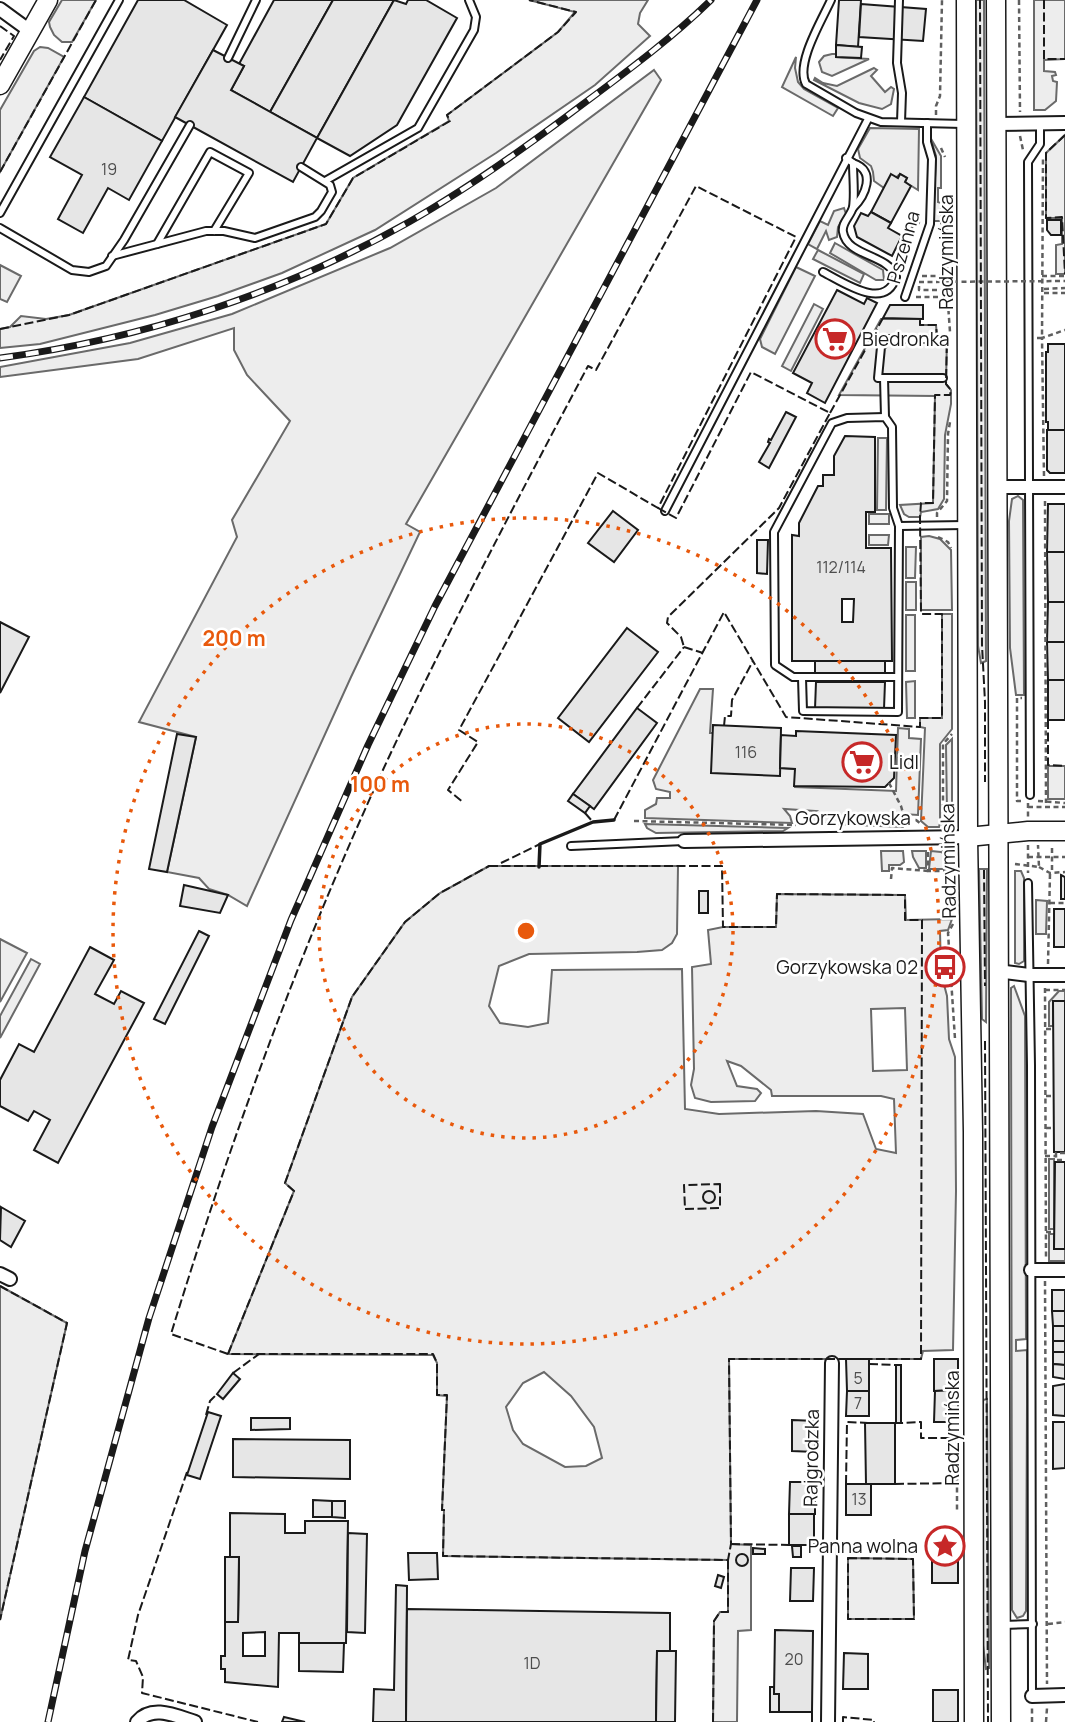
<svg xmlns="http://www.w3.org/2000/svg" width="1065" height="1722" viewBox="0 0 1065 1722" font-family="Manrope,sans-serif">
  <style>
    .built { fill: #ededed; stroke: #6a6a6a; stroke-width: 2; fill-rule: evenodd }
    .building { fill: #e6e6e6; stroke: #1a1a1a; stroke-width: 2; fill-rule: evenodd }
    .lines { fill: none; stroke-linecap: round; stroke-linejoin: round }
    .lane-casing { stroke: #1a1a1a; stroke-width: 10 }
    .street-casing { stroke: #1a1a1a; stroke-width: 16 }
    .secondary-casing { stroke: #1a1a1a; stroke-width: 21 }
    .path { stroke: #5f5f5f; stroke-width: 2.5; stroke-dasharray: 5 3.5; stroke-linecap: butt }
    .lane { stroke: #fff; stroke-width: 6 }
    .street { stroke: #fff; stroke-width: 12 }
    .secondary { stroke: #fff; stroke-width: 18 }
    .rail-casing { stroke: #1a1a1a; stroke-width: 7 }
    .rail { stroke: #fff; stroke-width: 4.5; stroke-dasharray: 13; stroke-linecap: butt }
    .path-bridge { stroke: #5f5f5f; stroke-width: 2.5; stroke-dasharray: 5 3.5; stroke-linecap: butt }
    .fence { stroke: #1a1a1a; stroke-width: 2; stroke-dasharray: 9 3.5; stroke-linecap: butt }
    .wall { stroke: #1a1a1a; stroke-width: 3.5 }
    .ring { fill: none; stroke: #e8590c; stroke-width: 3.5; stroke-dasharray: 3.5 7 }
    .labels { text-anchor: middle; stroke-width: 5; stroke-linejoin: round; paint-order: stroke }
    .number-label { font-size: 16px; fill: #4d4d4d }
    .street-label { font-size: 19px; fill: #1a1a1a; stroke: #fff }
    .poi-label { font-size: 19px; fill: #1a1a1a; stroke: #fff; text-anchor: start }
    .centre { fill: #e8590c; stroke: #fff; stroke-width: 3.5 }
    .ring-label { font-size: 21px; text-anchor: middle; font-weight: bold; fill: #e8590c; stroke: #fff; stroke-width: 5; stroke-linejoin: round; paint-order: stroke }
  </style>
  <rect width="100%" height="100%" fill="#fff"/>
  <!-- built -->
  <g class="built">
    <polygon points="62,0 96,0 72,42 62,42 54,35 50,27 49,22"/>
    <polygon points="529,0 648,0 640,13 638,24 650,36 595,85 496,153 375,230 282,273 218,296 155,315 40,344 0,348 0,329 10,327 21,316 46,319 69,315 326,224 353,178 449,121 447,115 558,32 575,12"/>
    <polygon points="976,0 984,0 986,661 981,663 978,646"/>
    <polygon points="1034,0 1065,0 1065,59 1044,60 1044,71 1055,72 1056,75 1052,76 1053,81 1057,82 1056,101 1045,110 1034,110"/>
    <polygon points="40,47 48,48 64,57 0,172 0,110 34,51"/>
    <polygon points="832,54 836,54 836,57 869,59 832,76 822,72 819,62 824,56"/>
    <polygon points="796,57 795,68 798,82 804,89 838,108 833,116 782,87"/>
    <polygon points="874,68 877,70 871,76 885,92 891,87 894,89 891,104 882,109 859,103 814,80 815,78 823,83 837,86"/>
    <polygon points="654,70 661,80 406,524 420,532 351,677 247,906 228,895 209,889 199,878 167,872 196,737 139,722 237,537 232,520 290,421 247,375 234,350 234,328 138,359 0,377 0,367 130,343 232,314 390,248 496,188"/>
    <polygon points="870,128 919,129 918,190 905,182 907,178 900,174 884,188 874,181 873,172 871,166 860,158 858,149"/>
    <polygon points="1065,135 1065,274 1056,274 1056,245 1062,244 1062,218 1046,218 1046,153"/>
    <polygon points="930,137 941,156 941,188 938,188 938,202 941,203 941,221 933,221 936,156"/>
    <polygon points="844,208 846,214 838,227 837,237 829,240 826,231 817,249 808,244 820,221 828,225 834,211"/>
    <polygon points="835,243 883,270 884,280 876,280 830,253"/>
    <polygon points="818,250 864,274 860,283 813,259"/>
    <polygon points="0,265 21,276 7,302 0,299"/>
    <polygon points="796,267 815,276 775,354 762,347 760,339"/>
    <polygon points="814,304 823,309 791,371 782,366"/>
    <polygon points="881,319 920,319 920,325 936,325 937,337 947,337 946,384 951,390 951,404 945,435 944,499 938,509 921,512 920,517 909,517 904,514 900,505 933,503 935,396 839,395"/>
    <polygon points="878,438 887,438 886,510 877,510"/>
    <polygon points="1018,496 1023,500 1024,695 1016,695 1010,648 1009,521 1012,499"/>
    <rect x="869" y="514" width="20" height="10"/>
    <polygon points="869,535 889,535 888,545 869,545"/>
    <polygon points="929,536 940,539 951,550 952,610 921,610 921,537"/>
    <polygon points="906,547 916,547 915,578 906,578"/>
    <rect x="906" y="582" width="10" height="28"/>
    <polygon points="942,614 952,614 952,729 940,744 940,823 939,827 928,827 921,821 925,728 920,727 920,718 942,718"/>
    <rect x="906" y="615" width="9" height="56"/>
    <polygon points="915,681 915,718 907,718 906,682"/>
    <polygon points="700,689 713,689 710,733 713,733 780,768 795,769 795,787 896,791 898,728 909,729 909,738 921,739 918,815 903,814 903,827 807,823 811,814 816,811 784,809 790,816 792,823 645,818 645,810 656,804 657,798 670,798 670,792 656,789 653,780"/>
    <polygon points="952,739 952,819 951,821 947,815 946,745"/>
    <rect x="1048" y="766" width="17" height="33"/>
    <polygon points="645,824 788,828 783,831 656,833 647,828"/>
    <polygon points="881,851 903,851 904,862 900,865 889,865 889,871 882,871"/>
    <polygon points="912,851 926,851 926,868 919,868 913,857"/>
    <polygon points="931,851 941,852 947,856 952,869 929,869"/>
    <path d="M 489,866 L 678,866 L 677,934 L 672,943 L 662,950 L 637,952 L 529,954 L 499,966 L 489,1006 L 500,1023 L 528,1027 L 548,1023 L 552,970 L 682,969 L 685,1109 L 719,1114 L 816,1111 L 863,1114 L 876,1149 L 896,1153 L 894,1099 L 881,1096 L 772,1096 L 771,1090 L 741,1066 L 727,1061 L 737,1086 L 757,1089 L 761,1093 L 755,1101 L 711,1102 L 695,1098 L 691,1085 L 694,1069 L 692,967 L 711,964 L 708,930 L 723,927 L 776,927 L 777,894 L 905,895 L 906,920 L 952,919 L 948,930 L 940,931 L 941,973 L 947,996 L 949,1039 L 955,1057 L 956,1191 L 953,1350 L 923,1351 L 921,1359 L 729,1359 L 731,1544 L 751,1545 L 751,1630 L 738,1631 L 737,1722 L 713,1722 L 714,1621 L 720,1612 L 728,1612 L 728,1560 L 443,1556 L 444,1510 L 442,1510 L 447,1396 L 437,1395 L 437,1363 L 433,1355 L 228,1354 L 294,1191 L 285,1183 L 352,997 L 405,922 L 440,893 ZM 905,1008 L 907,1070 L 873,1071 L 871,1009 ZM 544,1372 L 571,1396 L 594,1427 L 602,1458 L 586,1466 L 565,1467 L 523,1444 L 513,1430 L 506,1407 L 523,1383 Z"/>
    <polygon points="979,869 987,869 986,1022 982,1019"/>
    <polygon points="1015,871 1021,871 1024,878 1024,961 1019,964 1015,963"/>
    <polygon points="1036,900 1047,901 1046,934 1036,934"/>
    <polygon points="0,939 27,953 0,1002"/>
    <polygon points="31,959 40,964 0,1038 0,1016"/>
    <polygon points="1014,986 1025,1016 1026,1339 1016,1340 1016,1351 1027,1350 1027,1405 1026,1611 1023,1616 1017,1618 1012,1610 1011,988"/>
    <polygon points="1059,991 1065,991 1065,1001 1053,1002 1053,1026 1049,1026 1049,1002"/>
    <rect x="1049" y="1159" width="5" height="70"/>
    <polygon points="1049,1234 1054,1234 1054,1249 1065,1249 1065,1261 1049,1261"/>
    <polygon points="0,1286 67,1323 0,1620"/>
    <polygon points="987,1399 989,1668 986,1669 981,1629 981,1487 983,1400"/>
    <polygon points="848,1558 913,1559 914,1619 848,1619"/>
  </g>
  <!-- building -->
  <g class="building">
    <polygon points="138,0 184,0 227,25 162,141 84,97"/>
    <polygon points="274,0 333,0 270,112 231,90 244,66 239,64"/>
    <polygon points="333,0 394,0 317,138 270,112"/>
    <polygon points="394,0 406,4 408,0 426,0 457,18 397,125 350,156 317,138"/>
    <polygon points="839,0 861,0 858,47 836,45"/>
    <polygon points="861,4 926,9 923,41 859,37"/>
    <polygon points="836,45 862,47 861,58 836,57"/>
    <polygon points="213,50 244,66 231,90 317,138 293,182 175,117"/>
    <polygon points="84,97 162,141 129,200 108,188 83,233 58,219 82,175 50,157"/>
    <polygon points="891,174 898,178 900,174 907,178 905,182 911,186 891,223 871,212"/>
    <polygon points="871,212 891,223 888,228 902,236 892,256 857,237 854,226 861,213 868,216"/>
    <polygon points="1047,220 1061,220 1061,235 1051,235 1047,230"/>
    <polygon points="837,290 864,304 867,298 877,303 825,403 807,393 812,383 793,373"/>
    <polygon points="890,305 923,305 923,319 883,318"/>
    <polygon points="1048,344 1065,344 1065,430 1048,430 1048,422 1046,422 1046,352 1048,352"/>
    <polygon points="786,412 796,417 769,468 759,462 770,443 768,442 769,439 771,440"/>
    <polygon points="1047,430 1065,430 1065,473 1050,473 1047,470"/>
    <path d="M 845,436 L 875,437 L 875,512 L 866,512 L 866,548 L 891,548 L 892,661 L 792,661 L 792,535 L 799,536 L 799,523 L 818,486 L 823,486 L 823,475 L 834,475 L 834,456 ZM 842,599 L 854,599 L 853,622 L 842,622 Z"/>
    <polygon points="1048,504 1065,504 1065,552 1047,552"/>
    <polygon points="613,511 638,530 614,562 588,543"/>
    <polygon points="757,540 768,540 767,574 757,573"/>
    <polygon points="1047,552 1065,552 1065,602 1048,602"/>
    <polygon points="1048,602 1065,602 1065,642 1047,642"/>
    <polygon points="0,622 29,637 0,693"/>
    <polygon points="627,628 658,652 589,742 558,718"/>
    <polygon points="1047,642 1065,642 1065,680 1048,680"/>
    <polygon points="815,661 885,661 885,674 815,675"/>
    <rect x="1048" y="680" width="17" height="40"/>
    <polygon points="816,682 885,682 884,709 815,709"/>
    <polygon points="637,708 657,723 594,809 573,794"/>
    <polygon points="713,725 781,728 780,776 711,773"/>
    <polygon points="796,731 896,735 894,778 885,787 794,786 795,769 780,768 781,735 796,736"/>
    <polygon points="177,734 196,737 167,872 149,869"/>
    <polygon points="573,794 590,806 585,813 568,801"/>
    <polygon points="1061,875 1065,877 1065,899 1061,899"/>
    <polygon points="184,885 228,895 220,913 180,906"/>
    <rect x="699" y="891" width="9" height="22"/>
    <rect x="1054" y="909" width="11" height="38"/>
    <polygon points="199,931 209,936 165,1024 154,1019"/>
    <polygon points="90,947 114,960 95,994 114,1004 121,991 144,1003 58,1163 34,1150 50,1120 34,1111 28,1121 0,1106 0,1080 19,1044 34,1052"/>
    <polygon points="1053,1001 1065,1001 1065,1152 1054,1152"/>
    <polygon points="1055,1162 1065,1162 1065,1249 1054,1249"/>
    <circle cx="709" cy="1197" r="6"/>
    <polygon points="1,1207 25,1221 11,1247 0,1240"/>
    <rect x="1052" y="1290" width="13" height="21"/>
    <polygon points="1052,1311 1065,1311 1065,1326 1053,1326"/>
    <rect x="1053" y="1326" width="12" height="15"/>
    <rect x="1053" y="1341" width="12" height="11"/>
    <polygon points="1053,1352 1065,1352 1065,1365 1053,1364"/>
    <polygon points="846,1359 869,1359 869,1391 847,1391"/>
    <polygon points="934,1359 958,1359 958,1390 934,1391"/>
    <polygon points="1053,1364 1065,1365 1065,1379 1053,1377"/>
    <rect x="896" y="1365" width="5" height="58"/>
    <polygon points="233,1373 240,1379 223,1399 217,1394"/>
    <polygon points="1065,1384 1065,1416 1053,1415 1053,1386"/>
    <polygon points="958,1390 958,1422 934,1422 935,1391"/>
    <polygon points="847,1391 869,1391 869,1416 846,1416"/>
    <polygon points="208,1412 221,1416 200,1479 187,1475"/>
    <polygon points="251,1418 290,1418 290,1429 251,1430"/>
    <polygon points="792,1420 816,1421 815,1452 792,1451"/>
    <polygon points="1053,1422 1065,1422 1065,1468 1053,1469"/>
    <polygon points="865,1423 895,1423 895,1484 866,1484"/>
    <polygon points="233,1439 350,1440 350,1479 233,1477"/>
    <polygon points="790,1482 815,1482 815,1514 789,1514"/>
    <rect x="846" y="1484" width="25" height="31"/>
    <polygon points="313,1500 332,1501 332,1517 313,1517"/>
    <polygon points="332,1501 345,1501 345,1518 332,1517"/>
    <path d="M 230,1513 L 285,1514 L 285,1533 L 305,1533 L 305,1521 L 348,1521 L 346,1643 L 299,1643 L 299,1633 L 279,1633 L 278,1687 L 225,1682 L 225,1669 L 221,1669 L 221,1656 L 225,1656 L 225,1622 L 238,1622 L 239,1557 L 230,1557 ZM 265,1632 L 265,1656 L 243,1656 L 243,1633 Z"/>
    <rect x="789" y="1514" width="25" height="31"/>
    <polygon points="348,1533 367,1534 365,1633 347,1632"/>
    <polygon points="792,1546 801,1546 801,1557 793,1557"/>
    <rect x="932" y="1546" width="26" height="37"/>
    <polygon points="753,1548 765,1549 765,1554 753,1554"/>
    <polygon points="408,1553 437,1553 438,1579 409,1580"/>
    <circle cx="742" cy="1560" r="6"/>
    <polygon points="225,1557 239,1557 238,1622 225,1622"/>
    <polygon points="791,1568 814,1568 813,1601 790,1601"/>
    <polygon points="718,1575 724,1577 721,1588 715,1586"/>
    <polygon points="396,1585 407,1586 406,1722 373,1722 374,1689 394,1690"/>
    <polygon points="407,1609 670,1613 670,1651 657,1651 656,1722 406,1722"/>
    <polygon points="775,1630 813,1631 812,1712 779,1712 779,1694 774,1694"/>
    <polygon points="299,1643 344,1643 343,1672 299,1671"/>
    <polygon points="657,1651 676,1651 675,1722 656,1722"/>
    <polygon points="844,1653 868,1654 868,1689 843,1689"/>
    <polygon points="770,1687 774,1687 774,1694 779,1694 779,1712 770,1712"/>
    <rect x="933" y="1690" width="25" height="32"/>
    <polygon points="284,1717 305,1722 282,1722"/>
  </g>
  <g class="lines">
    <!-- lane casing -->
    <g class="lane-casing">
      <g id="lane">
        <path d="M 831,0 C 822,20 795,64 806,84 L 856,113 L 881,122 L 963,124"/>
        <polyline points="899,0 897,63 902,93 901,122"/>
        <polyline points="228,58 256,0"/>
        <polyline points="325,181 418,128 474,30 476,17 469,0"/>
        <path d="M 853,208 C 865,196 877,171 853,163"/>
        <polyline points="0,213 119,0"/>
        <polyline points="0,228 72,270 89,272 106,266 124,240 190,125"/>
        <polyline points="157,244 210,152 249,173 214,231"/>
        <polyline points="112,256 206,231 224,231 255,238 315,217 321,211 332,192 330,185 301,167"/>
        <path d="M 823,272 C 843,282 885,312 896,277 C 889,254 847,257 843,232 C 841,223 851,216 853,207 C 855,194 853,177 853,163 L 846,158"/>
        <polyline points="905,297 930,224 932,159 927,142 927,123"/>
        <polyline points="930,339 888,339 881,347 878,378 943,378"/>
        <polyline points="884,378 885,417"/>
        <polyline points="665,511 868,119"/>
        <polyline points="899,526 965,525"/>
        <polyline points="802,678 803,711 898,712 899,526 893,508 892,427 885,417 847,418 832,423 774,532 775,665 793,677 898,677"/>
        <polyline points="1030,795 1028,162 1040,144 1040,123"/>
        <polyline points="571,846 684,841"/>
        <polyline points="1028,883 1031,1065 1032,1696"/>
        <polyline points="1003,1625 1033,1624"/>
      </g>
    </g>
    <!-- street casing -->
    <g class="street-casing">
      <g id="street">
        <polyline points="0,9 30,31"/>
        <polyline points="995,124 1065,123"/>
        <polyline points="997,487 1065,487"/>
        <polyline points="684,841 968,837"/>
        <polyline points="997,971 1029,975 1065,975"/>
        <polyline points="1031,1270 1065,1270"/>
        <polyline points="0,1274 10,1279"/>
        <polyline points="1032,1696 1065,1695"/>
        <path d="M 137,1722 C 152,1704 176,1716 195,1722"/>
        <polyline points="828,1722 832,1363"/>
      </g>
    </g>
    <!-- secondary casing -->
    <g class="secondary-casing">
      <g id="secondary">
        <polyline points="966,0 968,837 973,1132 974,1722"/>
        <polyline points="996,0 1001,1722"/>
        <polyline points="0,85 48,0"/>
        <polyline points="968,837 1028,831 1065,831"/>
      </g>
    </g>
    <!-- path -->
    <g class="path">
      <polyline points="1019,0 1020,112"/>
      <polyline points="936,115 936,106 940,96 942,0"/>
      <polyline points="1020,136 1023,150"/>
      <polyline points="941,148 945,157"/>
      <polyline points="940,223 947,223 947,290 950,332"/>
      <polyline points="898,243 910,249"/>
      <polyline points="895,258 915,222 920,223"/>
      <polyline points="922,276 947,276"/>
      <polyline points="1042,276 1065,276"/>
      <polyline points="919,286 919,290 947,290"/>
      <polyline points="1044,289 1065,288"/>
      <polyline points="1044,293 1065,293"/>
      <polyline points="916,297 947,297"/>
      <polyline points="1037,338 1042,338 1043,157"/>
      <polyline points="1044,476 1042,338 1065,330"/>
      <polyline points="1045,501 1046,803"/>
      <polyline points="937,517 937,513 947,501 948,434 950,422"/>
      <polyline points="938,537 948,542 951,548"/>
      <polyline points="889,783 901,806 905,820 916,820 921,824"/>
      <polyline points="1021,801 1017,801 1017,698 1022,698"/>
      <polyline points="1038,801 1065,803"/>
      <polyline points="1028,803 1028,817"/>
      <polyline points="1028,807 1065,807"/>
      <polyline points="634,821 796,825"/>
      <polyline points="943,826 943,744 952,734"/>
      <polyline points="1028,845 1028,873"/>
      <polyline points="1052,848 1052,873"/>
      <polyline points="943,849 943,852 953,862"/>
      <polyline points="928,852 928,871 954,871"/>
      <polyline points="1028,857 1065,857"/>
      <polyline points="1015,864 1039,867 1038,845"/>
      <polyline points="1039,867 1050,873 1065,872"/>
      <polyline points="891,879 892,868 928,871"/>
      <polyline points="1050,903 1065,903"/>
      <polyline points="953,924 948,933 955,1039"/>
      <polyline points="1048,964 1050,873"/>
      <polyline points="1045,988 1046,1258"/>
      <polyline points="1045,990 1065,990"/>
      <polyline points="1046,1029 1053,1029"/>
      <polyline points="1046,1096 1053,1096"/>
      <polyline points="1046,1128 1054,1128"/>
      <polyline points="1065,1153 1056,1153 1056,1160 1065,1160"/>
      <polyline points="1045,1156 1056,1156"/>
      <polyline points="1046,1232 1054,1232"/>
      <polyline points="1045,1281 1047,1684"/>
      <polyline points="957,1479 957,1511"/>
      <polyline points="1048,1624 1065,1622"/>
      <polyline points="1032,1722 1032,1708"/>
      <polyline points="1046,1722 1047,1708"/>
    </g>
    <!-- lane -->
    <use href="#lane" class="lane"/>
    <!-- street -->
    <use href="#street" class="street"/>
    <!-- secondary -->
    <use href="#secondary" class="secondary"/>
    <!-- rail casing -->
    <g class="rail-casing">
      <g id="rail">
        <path d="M 0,358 C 143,339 283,293 409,222 C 465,190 519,152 571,113 C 619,77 668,42 711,0"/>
        <polyline points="48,1722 85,1551 149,1318 212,1127 291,920 368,745 435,606 757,0"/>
      </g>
    </g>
    <!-- rail -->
    <use href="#rail" class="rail"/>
    <!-- path-bridge -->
    <polyline class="path-bridge" points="919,282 1065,281"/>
    <!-- fence -->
    <g class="fence">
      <polyline points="980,0 982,645 985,702 985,782"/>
      <polyline points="1044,0 1044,59 1065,59"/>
      <polyline points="0,26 14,36 0,60"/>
      <polyline points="1065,135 1046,153 1046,218 1062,217 1065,274"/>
      <polyline points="0,172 96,0"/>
      <polyline points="0,329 69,315 326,224 353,178 450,121 447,115 558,32 576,12 529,0"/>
      <polyline points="830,413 883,318"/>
      <polyline points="658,508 676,518 751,372 830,413 779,508 668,617 667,623 681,637 684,647"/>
      <polyline points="684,647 703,653"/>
      <polyline points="637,708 684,647"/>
      <polyline points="1048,720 1048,765 1065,766"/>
      <polyline points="724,726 725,716 731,716 732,700 753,661"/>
      <polyline points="585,813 593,822"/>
      <polyline points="614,820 724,612 786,717 920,727 920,718 942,718 942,614 921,614 920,517 921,503 933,503 935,395 950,395 951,390 946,384 947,337 937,337 936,325 920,325 920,319"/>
      <polyline points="501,863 540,844"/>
      <polygon points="489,866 722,866 723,927 776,927 777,894 905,895 905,920 922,920 921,1359 729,1359 731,1544 728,1560 443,1556 444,1510 442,1510 447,1395 437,1395 437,1363 433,1354 228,1354 294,1191 285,1183 352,997 405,922 440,893"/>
      <polyline points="984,870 985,986"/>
      <polyline points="985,1041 988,1722"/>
      <polygon points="720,1184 720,1208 685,1209 684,1185"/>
      <polyline points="0,1286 67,1323 0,1620"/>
      <path d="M 228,1354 L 171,1334 C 231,1138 302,944 388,759 C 451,625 519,496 588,366 L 596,370 L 696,186 L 796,237 L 658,508 L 598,473 L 459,730 L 478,742 L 448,790 L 464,803"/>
      <polyline points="869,1364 896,1365"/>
      <polyline points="233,1373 259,1354"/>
      <polyline points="206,1415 210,1401 217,1394"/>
      <polyline points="187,1472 138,1615 128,1660 136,1661 143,1677 142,1693 258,1722"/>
      <polyline points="846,1484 847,1422 868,1423"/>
      <polyline points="895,1484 955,1483 957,1438 921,1438 921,1422 901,1423"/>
      <polyline points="731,1544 789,1545"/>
      <polygon points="848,1558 913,1559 914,1619 848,1619"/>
      <polyline points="713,1722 714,1621 720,1612 728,1612 728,1560"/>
      <polyline points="812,1722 812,1712"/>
      <polyline points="843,1722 843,1717 874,1720 874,1722"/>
    </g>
    <!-- wall -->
    <polyline class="wall" points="539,867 540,844 593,822 614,820"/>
  </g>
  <!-- distance rings -->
  <g class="ring">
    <circle cx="526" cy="931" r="207"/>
    <circle cx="526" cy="931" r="413"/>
  </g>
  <!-- icons -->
  <defs>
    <g id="supermarket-ring" transform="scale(2.0125)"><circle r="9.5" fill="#fff" stroke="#c62828" stroke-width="1.5"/><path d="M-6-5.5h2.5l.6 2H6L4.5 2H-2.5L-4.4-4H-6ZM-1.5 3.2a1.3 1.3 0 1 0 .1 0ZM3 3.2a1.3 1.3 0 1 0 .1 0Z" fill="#c62828"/></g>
    <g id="bus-ring" transform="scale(2.0125)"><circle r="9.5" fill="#fff" stroke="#c62828" stroke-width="1.5"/><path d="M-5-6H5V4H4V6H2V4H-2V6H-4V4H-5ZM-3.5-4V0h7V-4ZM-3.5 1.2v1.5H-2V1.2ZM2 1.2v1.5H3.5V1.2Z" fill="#c62828"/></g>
    <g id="sight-ring" transform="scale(2.0125)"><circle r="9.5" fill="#fff" stroke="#c62828" stroke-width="1.5"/><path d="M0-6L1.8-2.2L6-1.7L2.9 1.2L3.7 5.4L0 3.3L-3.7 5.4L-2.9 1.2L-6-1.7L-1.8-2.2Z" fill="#c62828"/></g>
  </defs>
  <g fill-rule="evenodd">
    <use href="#supermarket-ring" x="835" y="339"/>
    <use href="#supermarket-ring" x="862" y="762"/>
    <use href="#bus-ring" x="945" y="967"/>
    <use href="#sight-ring" x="945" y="1546"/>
  </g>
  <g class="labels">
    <!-- number labels -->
    <g class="number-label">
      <text x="109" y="175">19</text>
      <text x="841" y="573">112/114</text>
      <text x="746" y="758">116</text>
      <text x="858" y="1384">5</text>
      <text x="858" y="1409">7</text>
      <text x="859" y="1505">13</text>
      <text x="794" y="1665">20</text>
      <text x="532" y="1669">1D</text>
    </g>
    <!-- street labels -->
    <g class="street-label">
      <text transform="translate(903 247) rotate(-74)" y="7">Pszenna</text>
      <text transform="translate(946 252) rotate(-90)" y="7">Radzymińska</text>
      <text x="853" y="825">Gorzykowska</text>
      <text transform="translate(948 861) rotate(-91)" y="7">Radzymińska</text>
      <text transform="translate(952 1428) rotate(-90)" y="7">Radzymińska</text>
      <text transform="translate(811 1458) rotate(-89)" y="7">Rajgrodzka</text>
    </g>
    <!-- poi labels -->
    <g class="poi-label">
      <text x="862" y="346">Biedronka</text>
      <text x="889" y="769">Lidl</text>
      <text x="918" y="974" text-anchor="end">Gorzykowska 02</text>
      <text x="918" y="1553" text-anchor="end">Panna wolna</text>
    </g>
  </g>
  <circle cx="526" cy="931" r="10" class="centre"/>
  <g class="ring-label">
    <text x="234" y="646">200 m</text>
    <text x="380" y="792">100 m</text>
  </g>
</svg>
